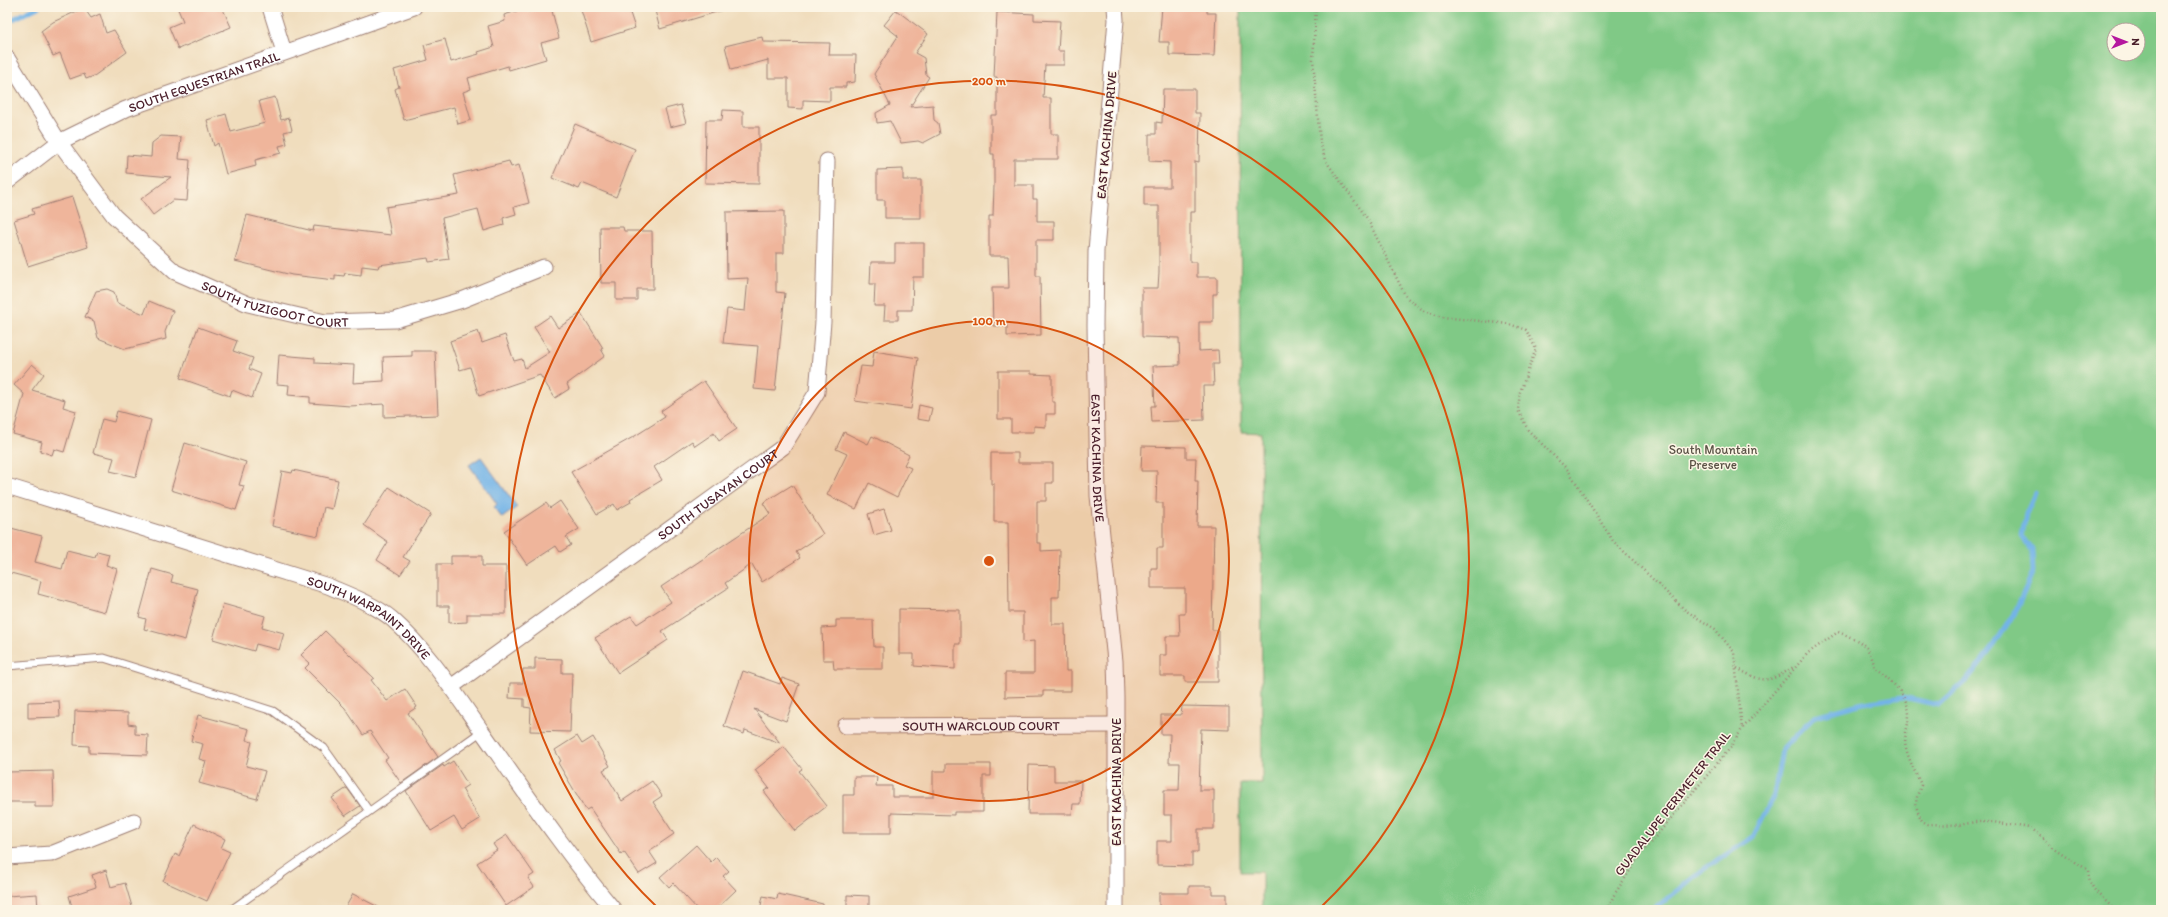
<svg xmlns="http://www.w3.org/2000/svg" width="2168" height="917" viewBox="0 0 2168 917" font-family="Itim,sans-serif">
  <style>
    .green { fill: #80c986; stroke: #657458; fill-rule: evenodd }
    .water { fill: #73b4e7; stroke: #5e6a89 }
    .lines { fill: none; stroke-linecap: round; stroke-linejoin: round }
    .stream { stroke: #73b4e7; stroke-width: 5 }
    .building { fill: #efb59b }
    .service-casing { stroke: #9d7e74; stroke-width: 9 }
    .minor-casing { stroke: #9d7e74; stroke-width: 17 }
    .path { stroke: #9d7e74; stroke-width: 2.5; stroke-dasharray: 1 3; stroke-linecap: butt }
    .service { stroke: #fff; stroke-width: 7 }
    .minor { stroke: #fff; stroke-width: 15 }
    .ring { fill: none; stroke: #d8530f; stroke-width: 2 }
    .labels { text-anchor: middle; stroke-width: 3; stroke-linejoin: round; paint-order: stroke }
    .street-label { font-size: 13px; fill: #4a1f2b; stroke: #fcf5e5 }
    .park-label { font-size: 13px; fill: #5a5246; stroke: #fcf5e5 }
    .centre { fill: #d8530f; stroke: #fcf5e5; stroke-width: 2 }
    .ring-label { font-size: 12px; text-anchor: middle; font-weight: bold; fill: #d8530f; stroke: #fcf5e5; stroke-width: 3; stroke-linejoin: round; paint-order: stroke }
  </style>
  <rect width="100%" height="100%" fill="#fcf5e5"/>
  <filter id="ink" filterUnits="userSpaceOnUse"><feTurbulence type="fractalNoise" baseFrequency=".025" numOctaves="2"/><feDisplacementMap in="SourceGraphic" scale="8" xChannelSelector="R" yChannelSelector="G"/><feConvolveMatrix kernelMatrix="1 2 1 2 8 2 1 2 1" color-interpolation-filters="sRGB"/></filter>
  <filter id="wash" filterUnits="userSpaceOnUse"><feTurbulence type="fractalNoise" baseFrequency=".012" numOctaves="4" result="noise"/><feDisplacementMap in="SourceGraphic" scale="16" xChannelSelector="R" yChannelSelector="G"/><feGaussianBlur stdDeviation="0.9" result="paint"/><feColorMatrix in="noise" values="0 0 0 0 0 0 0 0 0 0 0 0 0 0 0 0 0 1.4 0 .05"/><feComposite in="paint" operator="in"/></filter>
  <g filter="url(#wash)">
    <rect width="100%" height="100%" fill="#f0ddbd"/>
    <!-- green -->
    <path class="green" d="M 1240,7 L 2161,7 L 2161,910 L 1262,910 L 1262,872 L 1240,872 L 1240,783 L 1262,783 L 1261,433 L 1241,432 ZM 2114,30 L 2138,30 L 2138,54 L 2114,54 Z"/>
    <!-- water -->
    <polygon class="water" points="481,457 517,507 502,518 494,507 497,504 469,465"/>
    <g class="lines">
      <!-- stream -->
      <g class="stream">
        <polyline points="7,22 38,7"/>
        <polyline points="1653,910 1704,869 1753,837 1774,795 1782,750 1815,716 1863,703 1903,697 1939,705 1967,680 1995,644 2016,610 2033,572 2032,550 2022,535 2026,514 2035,494"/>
      </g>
    </g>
    <g id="blocks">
      <!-- building -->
      <g class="building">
        <polygon points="177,7 222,7 231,27 178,49 169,27 183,21"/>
        <polygon points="544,7 551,7 559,38 541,43 546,59 509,70 508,66 468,78 471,89 463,92 471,120 458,124 454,107 404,120 395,89 399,87 394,70 428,60 424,45 445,39 451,62 479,54 478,52 494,47 488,26 505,21 504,15 527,8 528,12"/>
        <polygon points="580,7 628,7 635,28 591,42"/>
        <polygon points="654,7 723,7 723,10 660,29"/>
        <polygon points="1162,7 1207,7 1207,13 1216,13 1214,56 1169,55 1169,42 1159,42"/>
        <polygon points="84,8 91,18 100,14 106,33 114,30 127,52 94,76 86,79 84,74 70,79 60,53 53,56 41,31 53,22"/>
        <polygon points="896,10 928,34 915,53 924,58 926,75 929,77 910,107 933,105 934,120 938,123 940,134 923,143 918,141 901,143 890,121 877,123 876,113 890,105 874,74 898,36 884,25"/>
        <polygon points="997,12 1034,14 1034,20 1060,21 1058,51 1064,51 1064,65 1045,65 1043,98 1051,98 1051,134 1058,134 1058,159 1014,159 1014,185 1033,185 1033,199 1037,199 1037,221 1054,221 1054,240 1036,240 1036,276 1040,276 1041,335 1007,336 1007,326 993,326 992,288 1009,288 1008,256 989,256 989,216 993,216 994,186 994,154 991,154 991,115 997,115 997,77 994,77"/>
        <polygon points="762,37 763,42 830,43 829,55 856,55 855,82 846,83 846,87 830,87 830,101 803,100 803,109 788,108 788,78 768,78 768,60 731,70 725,46"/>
        <polygon points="1163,89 1195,89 1195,113 1200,113 1199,162 1195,161 1195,212 1190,212 1190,262 1197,262 1197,277 1217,277 1217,294 1213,294 1213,322 1199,322 1199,351 1218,350 1219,364 1213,364 1214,386 1203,386 1204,420 1152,422 1151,406 1155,406 1153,366 1180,365 1179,338 1142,337 1142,288 1158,288 1159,272 1159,206 1144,206 1144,187 1170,187 1170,162 1149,161 1149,134 1156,134 1156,122 1162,123"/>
        <polygon points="275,97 281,120 289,118 292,130 284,132 287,144 279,146 281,153 255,160 256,166 226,174 218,143 214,146 207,120 226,114 231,132 265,123 259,101"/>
        <polygon points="681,105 686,123 670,127 665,109"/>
        <polygon points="723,110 743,111 743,127 759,127 759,184 705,183 706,120 722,120"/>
        <polygon points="575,124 635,149 616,197 582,183 579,189 552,178"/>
        <polygon points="161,136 181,137 179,159 190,160 187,201 173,200 153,215 141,199 171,177 126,173 127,155 151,157 152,143"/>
        <polygon points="509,161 511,167 519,165 529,203 514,207 516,214 503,218 504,225 484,231 478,209 442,218 449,259 429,262 428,258 379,265 378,268 362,266 361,275 345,273 344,276 335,275 335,280 292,275 235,261 247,215 313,231 314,226 391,235 386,207 459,195 454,175"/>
        <polygon points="903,169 903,180 921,180 921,218 885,218 885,200 877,200 877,170"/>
        <polygon points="72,197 88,247 28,266 14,220 34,214 32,209"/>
        <polygon points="784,211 784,253 776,253 776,292 785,293 775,391 754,389 758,346 723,343 727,309 745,311 748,278 727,279 726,212"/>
        <polygon points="600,227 623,227 624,231 652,231 653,289 637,289 637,300 616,300 616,283 601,283"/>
        <polygon points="895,243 924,243 924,277 913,277 912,310 898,310 898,320 884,320 885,306 874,306 875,284 870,284 871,262 895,262"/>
        <polygon points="107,289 114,292 117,303 144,314 149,301 173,311 165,332 166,339 125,349 98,338 94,321 85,317 96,291"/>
        <polygon points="581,313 603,348 601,349 605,356 567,384 569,389 555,398 540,375 479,396 470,367 460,370 450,341 478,331 482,343 505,335 514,361 522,359 525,368 550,352 534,327 550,316 558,328"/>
        <polygon points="198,327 237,341 233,351 253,358 249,369 261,374 252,398 232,390 230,396 180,378"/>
        <polygon points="412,351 435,351 438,415 384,417 384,404 350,406 310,403 310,397 288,395 289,385 277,384 279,355 315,358 315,363 354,365 353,383 384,381 383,357 412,356"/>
        <polygon points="874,351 918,358 911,409 855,401 861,366 872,367"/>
        <polygon points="32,364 44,374 32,390 65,400 63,407 76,411 64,452 54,449 52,455 40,451 42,442 13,434 24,394 14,385"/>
        <polygon points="998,371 1031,371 1031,374 1052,375 1052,402 1055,402 1055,414 1046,414 1046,427 1034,426 1034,432 1011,432 1011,419 998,419"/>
        <polygon points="704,381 737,429 719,441 714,433 695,446 692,441 654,467 662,480 630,499 631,502 617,510 614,504 597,514 571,472 635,436 665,417 661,411"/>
        <polygon points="919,405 932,408 929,421 917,419"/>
        <polygon points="117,411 151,420 136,477 110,471 114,458 93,453 102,419 114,422"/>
        <polygon points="844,432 868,444 872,436 909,455 904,465 911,468 897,497 869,483 856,509 827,495 847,454 836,449"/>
        <polygon points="185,443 246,462 239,485 244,486 236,510 171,490"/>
        <polygon points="1142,446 1186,447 1186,458 1196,458 1195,481 1198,481 1197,526 1214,526 1212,630 1218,630 1218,682 1185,682 1185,676 1160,676 1160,655 1166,655 1166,636 1180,636 1179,614 1185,614 1185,588 1151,588 1151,568 1157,568 1157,548 1163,548 1163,503 1156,503 1157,471 1141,471"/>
        <polygon points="991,453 1018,453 1018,463 1053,463 1053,483 1046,483 1046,501 1037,501 1037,543 1041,543 1041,551 1060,550 1059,597 1052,597 1052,624 1065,624 1066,671 1071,671 1071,691 1043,691 1043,696 1005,697 1005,673 1034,673 1034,641 1023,642 1023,612 1009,612 1008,522 994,522 994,484 991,484"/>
        <polygon points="293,470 338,480 332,509 324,507 318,536 272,526 282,471 292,473"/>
        <polygon points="792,485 823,534 796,552 800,558 762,582 752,564 725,583 728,588 662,631 668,640 618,673 595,638 631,616 637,624 671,602 661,587 770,514 763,503"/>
        <polygon points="389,487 431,514 403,557 410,561 400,575 377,560 388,542 364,525"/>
        <polygon points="560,501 579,529 566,537 571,545 560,552 556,546 527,565 504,531 546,503 550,508"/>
        <polygon points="884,509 891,530 874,535 868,514"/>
        <polygon points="7,527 42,536 35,562 62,569 67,550 95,557 97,551 109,554 106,565 117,569 105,612 38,594 41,581 7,572"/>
        <polygon points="451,556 482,556 482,566 506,566 506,614 467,614 467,622 449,623 449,606 437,606 437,564 451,564"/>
        <polygon points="152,569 173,575 171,582 198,589 185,640 144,629 146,619 139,617"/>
        <polygon points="223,604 265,616 262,627 284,633 279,650 256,644 254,651 213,639"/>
        <polygon points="899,609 960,610 960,644 955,644 955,669 914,666 914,654 899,654"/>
        <polygon points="836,620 873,620 874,647 883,647 883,669 834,669 833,660 823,660 822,628 836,627"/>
        <polygon points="325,631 374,678 371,680 387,701 405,689 417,707 408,713 438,757 401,783 385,760 388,758 370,731 363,735 345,708 305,668 310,663 301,655"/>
        <polygon points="535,658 562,659 562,673 572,673 570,732 530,731 531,708 524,707 524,699 509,698 510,683 523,683 523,669 535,669"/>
        <polygon points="743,671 780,684 782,678 799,684 786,721 754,709 780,743 745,730 744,734 724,726"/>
        <polygon points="59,701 60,717 28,718 28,702"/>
        <polygon points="1182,706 1229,707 1229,730 1201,729 1199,790 1214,790 1214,829 1198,829 1198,852 1192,852 1192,866 1157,865 1157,841 1172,841 1172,815 1164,815 1164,790 1179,790 1180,763 1169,763 1170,734 1161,734 1161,715 1181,715"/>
        <polygon points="75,711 128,713 128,724 135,725 135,734 148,735 147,755 89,753 89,746 74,745"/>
        <polygon points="198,715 249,729 246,740 252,742 246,766 265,771 257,799 199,783 206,761 199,759 203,744 191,741"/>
        <polygon points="577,736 582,744 593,737 610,766 603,770 622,801 652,781 662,796 653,802 674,834 649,851 657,863 639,874 624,852 621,854 590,808 586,810 558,763 561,761 555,750"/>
        <polygon points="784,747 802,769 799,771 827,806 795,831 764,791 769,788 755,770"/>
        <polygon points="453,761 468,785 462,789 480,819 462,830 454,817 431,831 406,791 443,765 444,767"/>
        <polygon points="946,764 991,764 991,776 983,776 983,812 954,812 954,815 891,813 891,833 843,833 843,795 854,795 854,777 877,777 876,786 892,786 892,797 933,797 933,771 946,771"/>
        <polygon points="1029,765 1054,766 1054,781 1081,781 1080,804 1073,804 1072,814 1028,814"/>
        <polygon points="53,771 54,807 35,807 35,802 7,802 7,772"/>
        <polygon points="347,788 360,806 345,816 332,798"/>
        <polygon points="194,824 225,839 221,848 230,852 207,901 163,881 175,854 179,856"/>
        <polygon points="507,835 534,874 528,878 534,887 506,906 477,863 497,850 493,844"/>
        <polygon points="696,845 711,862 716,857 729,871 723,876 736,890 715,910 698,910 673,883 669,887 660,877"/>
        <polygon points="106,870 111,887 125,883 133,910 73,910 69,896 96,887 92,875"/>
        <polygon points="1189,886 1212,886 1212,894 1227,894 1227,910 1159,910 1159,893 1189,893"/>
        <polygon points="37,894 38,910 7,910 7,896"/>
        <polygon points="353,894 384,910 344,910"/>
        <polygon points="778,894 823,904 823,910 760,910 763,896 777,899"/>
        <polygon points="847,895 869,896 869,910 847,910"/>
      </g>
    </g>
  </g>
  <g filter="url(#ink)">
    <use href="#blocks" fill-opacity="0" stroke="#9d7e74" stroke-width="1"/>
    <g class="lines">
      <!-- service casing -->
      <g class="service-casing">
        <g id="service">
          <polyline points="7,666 104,658 273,711 324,748 369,811"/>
          <polyline points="231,910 482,731"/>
        </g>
      </g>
      <!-- minor casing -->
      <g class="minor-casing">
        <g id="minor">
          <polyline points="270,7 284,52"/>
          <path id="s1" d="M 1115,7 L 1116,20 L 1096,251 L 1095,325 L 1098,496 L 1115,661 L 1116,697 L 1116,910"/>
          <path id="s2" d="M 7,58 L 59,142 L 114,216 L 175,272 L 248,304 L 325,322 L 395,320 L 462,300 L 544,267"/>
          <path id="s3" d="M 7,182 L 59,142 L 126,109 L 414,7"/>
          <path id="s4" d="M 7,486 L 328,586 C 349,595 374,604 392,619 C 427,650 454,692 481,730 C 524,791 566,853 614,910"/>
          <path id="s5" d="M 451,687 L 783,447 L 817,392 L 823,322 L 827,161"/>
          <path id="s6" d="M 845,726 L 1116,725"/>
          <polyline points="7,857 51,854 134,821"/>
        </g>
      </g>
      <!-- path -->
      <g class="path">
        <polyline points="1316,7 1313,59 1320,142 1325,160 1367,218 1406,297 1424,311 1442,317 1509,324 1526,330 1536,349 1520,392 1518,410 1528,430 1568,470 1613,541 1685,610 1715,629 1734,652 1742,729"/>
        <path d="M 1737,668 C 1764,684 1769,683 1795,666"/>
        <path d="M 1607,910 L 1614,895 L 1640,855 L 1731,747 L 1742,729 L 1808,653 L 1838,632 C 1861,641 1869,644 1875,668 C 1889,678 1908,695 1909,714 C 1909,726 1903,735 1906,748 C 1909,761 1916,773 1921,785 C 1915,801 1914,805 1922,821 L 1928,824 L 1960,825 L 1975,822 L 1993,822 L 2030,828 L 2042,836 L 2052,847 L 2088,870 C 2090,893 2101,894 2114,910"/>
      </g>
      <!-- service -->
      <use href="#service" class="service"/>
      <!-- minor -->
      <use href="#minor" class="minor"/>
    </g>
  </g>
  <!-- distance rings -->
  <circle cx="989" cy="561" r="240" fill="#d8530f" fill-opacity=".12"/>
  <g class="ring">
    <circle cx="989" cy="561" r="240"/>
    <path d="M659 909A480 480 0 1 1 1319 909"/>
  </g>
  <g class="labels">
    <!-- street labels -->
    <g class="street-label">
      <text dy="5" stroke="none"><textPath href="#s3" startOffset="223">SOUTH EQUESTRIAN TRAIL</textPath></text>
      <text transform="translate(1106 135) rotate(-85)" y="5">EAST KACHINA DRIVE</text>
      <text dy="5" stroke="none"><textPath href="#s2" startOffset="380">SOUTH TUZIGOOT COURT</textPath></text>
      <text dy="5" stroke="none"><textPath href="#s1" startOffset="452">EAST KACHINA DRIVE</textPath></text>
      <text dy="5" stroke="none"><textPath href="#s5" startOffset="329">SOUTH TUSAYAN COURT</textPath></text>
      <text dy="5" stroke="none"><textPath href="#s4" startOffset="388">SOUTH WARPAINT DRIVE</textPath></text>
      <text dy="5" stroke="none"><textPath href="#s6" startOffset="136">SOUTH WARCLOUD COURT</textPath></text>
      <text transform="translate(1116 782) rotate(-90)" y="5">EAST KACHINA DRIVE</text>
      <text transform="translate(1672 803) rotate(-52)" y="5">GUADALUPE PERIMETER TRAIL</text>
    </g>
    <!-- park labels -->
    <g class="park-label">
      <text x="1713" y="454">South Mountain<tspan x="1713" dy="15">Preserve</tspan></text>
    </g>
  </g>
  <circle cx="989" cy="561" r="6" class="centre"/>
  <g class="ring-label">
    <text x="989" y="85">200 m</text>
    <text x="989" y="325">100 m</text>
  </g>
  <!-- margin -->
  <rect width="2168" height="917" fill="none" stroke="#fcf5e5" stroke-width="24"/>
  <!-- north arrow -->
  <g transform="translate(2126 42) rotate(90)"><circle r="19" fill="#fcf5e5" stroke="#b59f9b"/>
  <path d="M0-3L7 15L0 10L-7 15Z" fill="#b5179e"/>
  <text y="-6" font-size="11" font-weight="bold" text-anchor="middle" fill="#4a1f2b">N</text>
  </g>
</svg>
